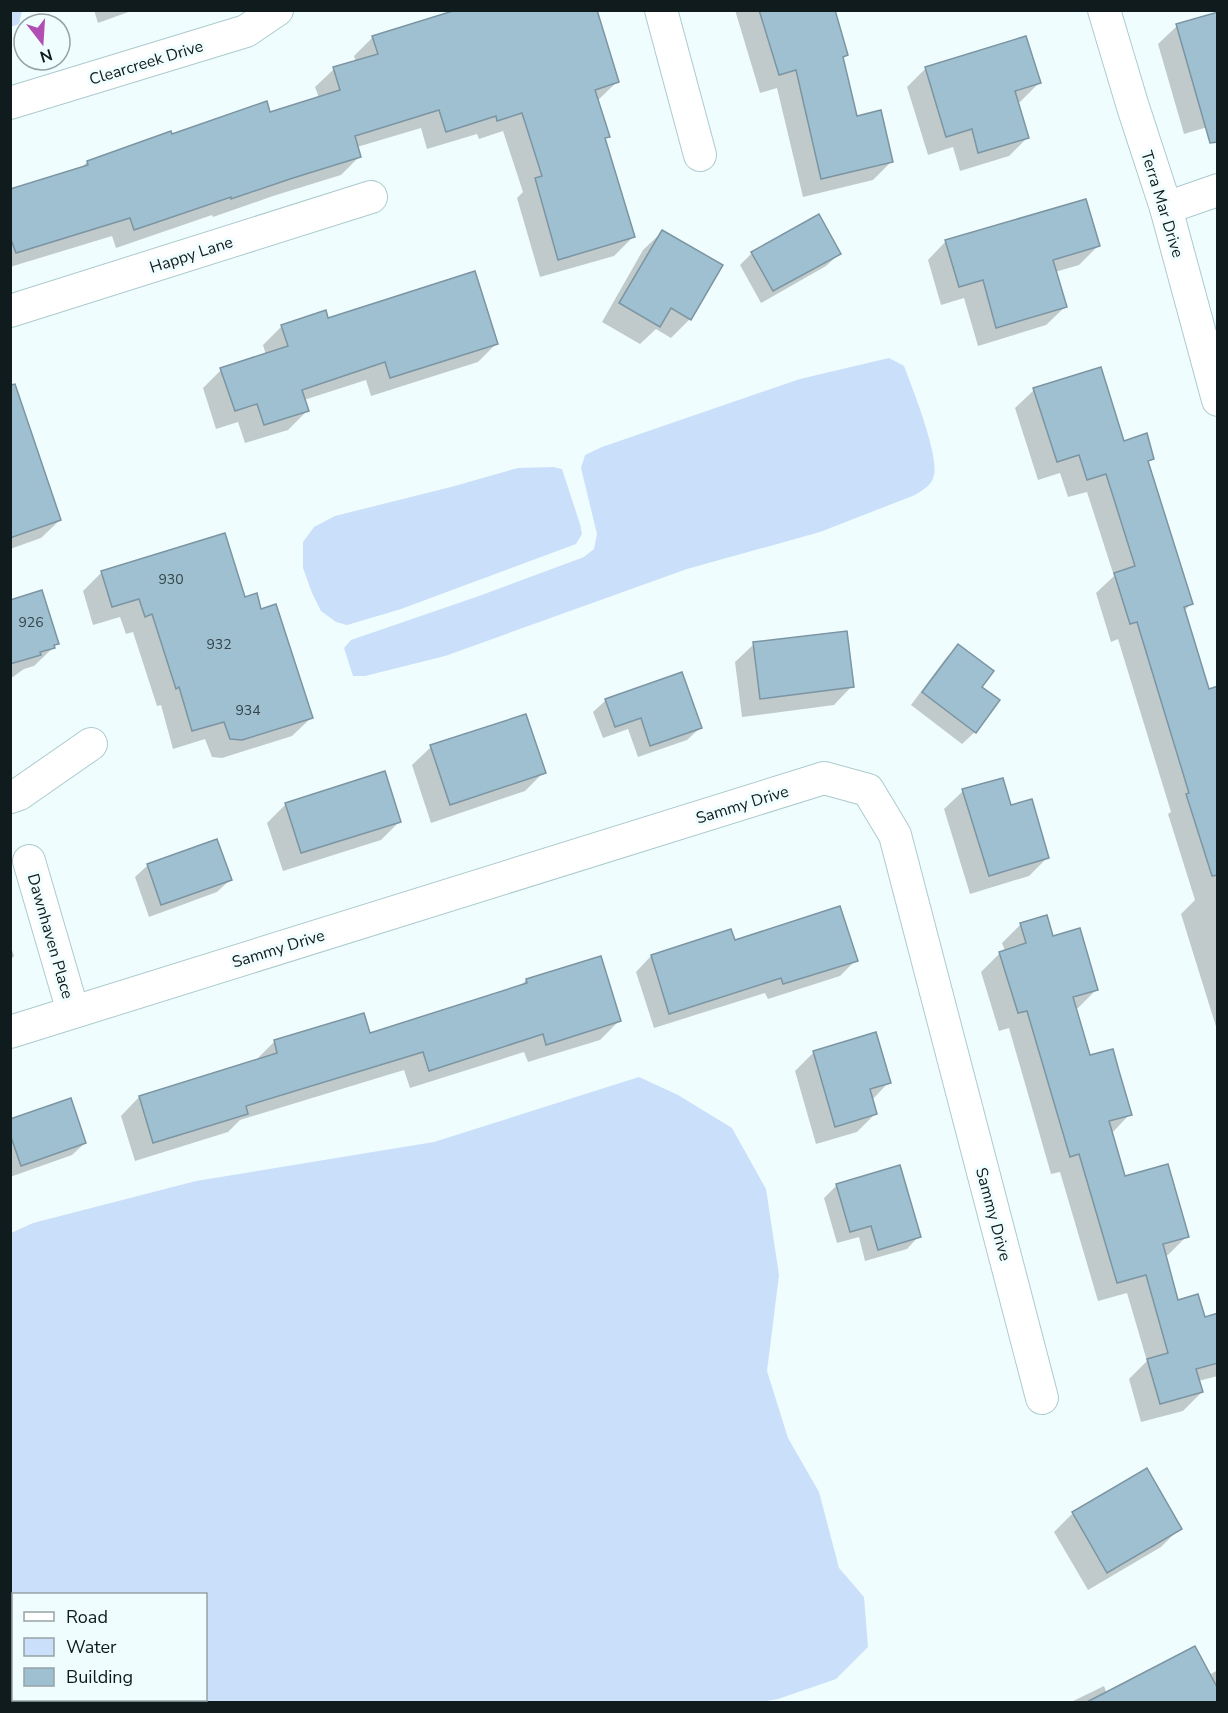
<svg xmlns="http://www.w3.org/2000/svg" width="1228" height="1713" viewBox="0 0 1228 1713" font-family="'Nunito Sans',sans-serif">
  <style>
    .water { fill: #cadff9; fill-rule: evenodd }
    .shadow { fill: #0003 }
    .building { fill: #9fc0d1; stroke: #7c95a2; stroke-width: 1.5 }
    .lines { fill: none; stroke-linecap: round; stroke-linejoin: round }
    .minor-casing { stroke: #abcbce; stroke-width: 34 }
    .minor { stroke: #fff; stroke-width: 32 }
    .labels { text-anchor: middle; stroke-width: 6; stroke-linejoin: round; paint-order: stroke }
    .number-label { font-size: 14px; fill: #33444a }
    .street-label { font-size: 16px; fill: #0f1b1d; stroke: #f0fdfe }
  </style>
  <rect width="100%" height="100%" fill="#f0fdfe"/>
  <!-- water -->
  <g class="water">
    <polygon points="10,11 22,11 19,24 11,27"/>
    <path d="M 889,358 L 904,366 C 912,387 939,455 934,475 C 932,485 923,490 915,495 L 820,532 L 687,569 L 445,656 L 365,676 L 353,676 L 344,648 L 351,640 L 479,596 L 584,557 L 594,549 L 597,534 L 581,468 L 585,455 L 602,447 L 800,379 Z"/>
    <polygon points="553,467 562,469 580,524 582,534 576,544 401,609 347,625 336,622 321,611 312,593 303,568 303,542 314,527 335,516 451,487 518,468"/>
    <path d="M 639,1077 L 678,1095 L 732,1128 L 766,1189 L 779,1275 L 767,1371 L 788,1438 L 819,1492 L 839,1568 L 864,1597 L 868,1647 L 836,1679 L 778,1699 L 760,1702 L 11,1702 L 11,1233 L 33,1223 L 196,1181 L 434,1142 ZM 14,1594 L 206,1594 L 206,1700 L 14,1700 Z"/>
  </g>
  <!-- shadow -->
  <g class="shadow">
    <polygon points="94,10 134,10 98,23"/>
    <polygon points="735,10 833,10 846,55 842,59 856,117 892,161 873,180 803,197 777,88 760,93"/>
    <polygon points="1177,26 1218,124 1184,134 1158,44"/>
    <polygon points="373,37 617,82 597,101 608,136 604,140 633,237 614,256 540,277 517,198 523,192 503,131 479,139 477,134 427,149 421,128 357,147 360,156 341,175 273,196 213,217 212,215 116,248 112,236 10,267 10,190 80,169 87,162 171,136 269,114 319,98 315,87 334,69 356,62 354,56"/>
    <polygon points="926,68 1039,83 1020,102 1017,102 1028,137 1009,156 960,171 953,147 928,155 907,87"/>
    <polygon points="662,232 690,319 671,338 656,329 640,344 602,322 643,250"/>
    <polygon points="946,241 1098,246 1079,265 1055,272 1065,307 1046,325 978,346 964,298 941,305 928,260"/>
    <polygon points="752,253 839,254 826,266 761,303 740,265"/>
    <polygon points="327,320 496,344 478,362 371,396 366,380 304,400 307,411 288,430 245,443 238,422 216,429 203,388 221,370 266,355 263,345 282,326"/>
    <polygon points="1034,390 1153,458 1147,463 1192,603 1184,611 1208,691 1218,688 1218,1033 1181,914 1195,900 1168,814 1171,812 1118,639 1111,642 1096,593 1114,576 1087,492 1068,497 1060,473 1038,480 1015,408"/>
    <polygon points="10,436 60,520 41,538 10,549"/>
    <polygon points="224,534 244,599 261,610 311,718 292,736 222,758 212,757 205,739 173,749 161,705 157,706 133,632 126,634 120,617 93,625 83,591 101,573"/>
    <polygon points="10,602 57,644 34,666 24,669 10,679"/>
    <polygon points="754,644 852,686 834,705 742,717 735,662"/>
    <polygon points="958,646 980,687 975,732 962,744 911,705 946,658"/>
    <polygon points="606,700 700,728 687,740 638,757 628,729 603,738 593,712"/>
    <polygon points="431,747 544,772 525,791 431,823 412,765"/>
    <polygon points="963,791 1010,807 1048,857 1029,876 970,894 944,809"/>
    <polygon points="286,804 399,822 381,840 283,871 267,823"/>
    <polygon points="148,865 230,880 217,892 149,917 135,877"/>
    <polygon points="1021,924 1052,938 1096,990 1078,1008 1075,1009 1089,1057 1130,1114 1111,1134 1124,1178 1187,1236 1168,1255 1164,1256 1177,1302 1204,1319 1218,1315 1218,1376 1198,1381 1202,1392 1183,1411 1141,1422 1129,1379 1147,1361 1127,1293 1098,1301 1060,1172 1051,1174 1009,1028 999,1031 981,972 1000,953 1005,951 1002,943"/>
    <polygon points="730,931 734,942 856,960 840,976 768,999 765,993 654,1028 636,972 651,956"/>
    <polygon points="10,944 14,956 10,960"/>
    <polygon points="526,980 619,1021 600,1040 528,1062 524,1052 410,1088 404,1070 240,1120 228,1132 135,1161 121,1116 139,1097 256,1060 274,1042 363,1015 369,1035 520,987"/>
    <polygon points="875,1034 889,1082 872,1100 876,1113 857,1132 816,1144 795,1071 813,1053"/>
    <polygon points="10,1121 85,1143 72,1155 10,1177"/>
    <polygon points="837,1185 919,1236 907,1249 865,1261 859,1237 837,1243 824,1198"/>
    <polygon points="1146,1470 1180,1528 1161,1547 1088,1590 1054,1532 1072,1514"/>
    <polygon points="1218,1670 1218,1702 1071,1702 1104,1686 1107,1694 1209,1675"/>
  </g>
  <!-- building -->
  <g class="building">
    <polygon points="456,10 597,10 619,82 595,90 610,137 605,138 635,237 558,260 535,178 542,176 522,113 497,121 496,116 446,132 439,110 355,136 361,157 293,178 231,199 231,197 134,230 130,218 16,253 10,237 10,189 88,165 87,161 171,131 172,134 267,101 270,112 340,90 333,67 378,54 372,36"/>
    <polygon points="759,10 835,10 848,55 843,57 857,116 881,110 893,162 821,179 796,70 779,75"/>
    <polygon points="1218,12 1218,142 1210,143 1176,24"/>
    <polygon points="1026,36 1041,83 1015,91 1029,138 978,153 972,129 946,137 925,67"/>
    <polygon points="1086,199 1100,246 1053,260 1067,307 996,328 983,280 959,287 945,240"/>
    <polygon points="819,214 841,254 773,291 751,252"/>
    <polygon points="662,230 723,265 691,320 671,308 660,327 619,303"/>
    <polygon points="475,271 498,344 390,378 385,362 302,390 309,411 264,425 257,404 235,411 220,368 288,346 281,325 326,310 328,318"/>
    <polygon points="1101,367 1124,441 1147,433 1154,459 1148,461 1193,604 1184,607 1209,689 1218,686 1218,875 1212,876 1186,794 1189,793 1137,622 1130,624 1114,573 1135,566 1106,474 1087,480 1079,455 1057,462 1033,388"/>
    <polygon points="15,384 61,520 10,538 10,385"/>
    <polygon points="225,533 245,597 257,593 261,609 276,604 313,718 242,740 230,739 224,722 192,731 179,687 176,689 152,614 145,617 139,599 112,607 101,571"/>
    <polygon points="42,590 59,644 54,645 55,648 40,652 41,655 10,664 10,600"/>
    <polygon points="847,631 854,687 760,699 753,642"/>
    <polygon points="958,644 994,671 982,687 1000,700 976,733 922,692"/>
    <polygon points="682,672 702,728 650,746 641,718 615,727 605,699"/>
    <polygon points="526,714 546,773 450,805 430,745"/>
    <polygon points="385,771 401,822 301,853 285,803"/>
    <polygon points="1003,778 1011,805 1032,799 1049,858 989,876 962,789"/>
    <polygon points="217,839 232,880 161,905 147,864"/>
    <polygon points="840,906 858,961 783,984 781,978 669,1014 651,955 731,929 735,940"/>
    <polygon points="1047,915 1053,936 1080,928 1098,990 1073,997 1090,1055 1113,1049 1119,1071 1132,1115 1109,1121 1125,1176 1168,1164 1189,1237 1163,1244 1178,1300 1198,1294 1205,1317 1218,1313 1218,1363 1196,1369 1203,1392 1160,1404 1147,1359 1168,1353 1146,1275 1117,1283 1079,1154 1070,1157 1027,1011 1018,1013 999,952 1026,943 1020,923"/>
    <polygon points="601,956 621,1021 546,1045 543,1034 429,1071 423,1052 246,1106 248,1114 153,1143 139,1096 277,1053 274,1040 364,1013 370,1033 527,983 526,979"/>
    <polygon points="876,1032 891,1083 870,1089 877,1114 835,1127 813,1051"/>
    <polygon points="71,1098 86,1143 21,1166 10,1134 10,1119"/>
    <polygon points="900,1165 921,1237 878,1250 871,1226 850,1232 836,1184"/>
    <polygon points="1147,1468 1182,1529 1107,1573 1072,1512"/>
    <polygon points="1195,1646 1218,1689 1218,1702 1087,1702"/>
  </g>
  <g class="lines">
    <!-- minor casing -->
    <g class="minor-casing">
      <g id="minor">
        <polyline points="661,10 700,155"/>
        <polyline points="1104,10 1133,107 1166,208 1218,400"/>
        <polyline points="10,103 246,31 277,10"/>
        <polyline points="1166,208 1218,190"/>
        <polyline points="10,311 371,197"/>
        <polyline points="10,797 19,794 91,744"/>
        <polyline points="29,861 73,1012"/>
        <polyline points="10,1032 824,778 868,790 895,835 1042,1398"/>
      </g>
    </g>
    <!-- minor -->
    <use href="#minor" class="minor"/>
  </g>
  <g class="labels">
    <!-- number labels -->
    <g class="number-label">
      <text x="171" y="584">930</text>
      <text x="31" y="627">926</text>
      <text x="219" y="649">932</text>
      <text x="248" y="715">934</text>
    </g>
    <!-- street labels -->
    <g class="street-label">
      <text transform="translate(146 62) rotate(-17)" y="6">Clearcreek Drive</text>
      <text transform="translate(1163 204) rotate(73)" y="6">Terra Mar Drive</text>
      <text transform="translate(191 254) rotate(-18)" y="6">Happy Lane</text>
      <text transform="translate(742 804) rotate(-17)" y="6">Sammy Drive</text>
      <text transform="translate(51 936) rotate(74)" y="6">Dawnhaven Place</text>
      <text transform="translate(278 948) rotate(-17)" y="6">Sammy Drive</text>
      <text transform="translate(994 1214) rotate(75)" y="6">Sammy Drive</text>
    </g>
  </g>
  <!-- border -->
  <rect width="1228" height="1713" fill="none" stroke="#0f1b1d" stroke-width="24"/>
  <!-- legend -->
  <rect x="12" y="1593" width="195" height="108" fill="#f0fdfe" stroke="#96a3a4" stroke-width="1.5"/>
  <rect x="24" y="1612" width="30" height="9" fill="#ffffff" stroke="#96a3a4" stroke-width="1.5"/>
  <text x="66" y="1623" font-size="18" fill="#0f1b1d">Road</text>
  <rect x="24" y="1638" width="30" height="18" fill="#cadff9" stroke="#96a3a4" stroke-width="1.5"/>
  <text x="66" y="1653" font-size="18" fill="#0f1b1d">Water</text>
  <rect x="24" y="1668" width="30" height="18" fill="#9fc0d1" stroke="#96a3a4" stroke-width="1.5"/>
  <text x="66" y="1683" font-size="18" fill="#0f1b1d">Building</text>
  <!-- north arrow -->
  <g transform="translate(42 42) rotate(163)"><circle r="28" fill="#f0fdfe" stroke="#96a3a4" stroke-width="1.5"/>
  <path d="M0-4.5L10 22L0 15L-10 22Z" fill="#b04eb4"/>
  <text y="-9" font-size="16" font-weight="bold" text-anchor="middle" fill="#0f1b1d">N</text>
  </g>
</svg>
